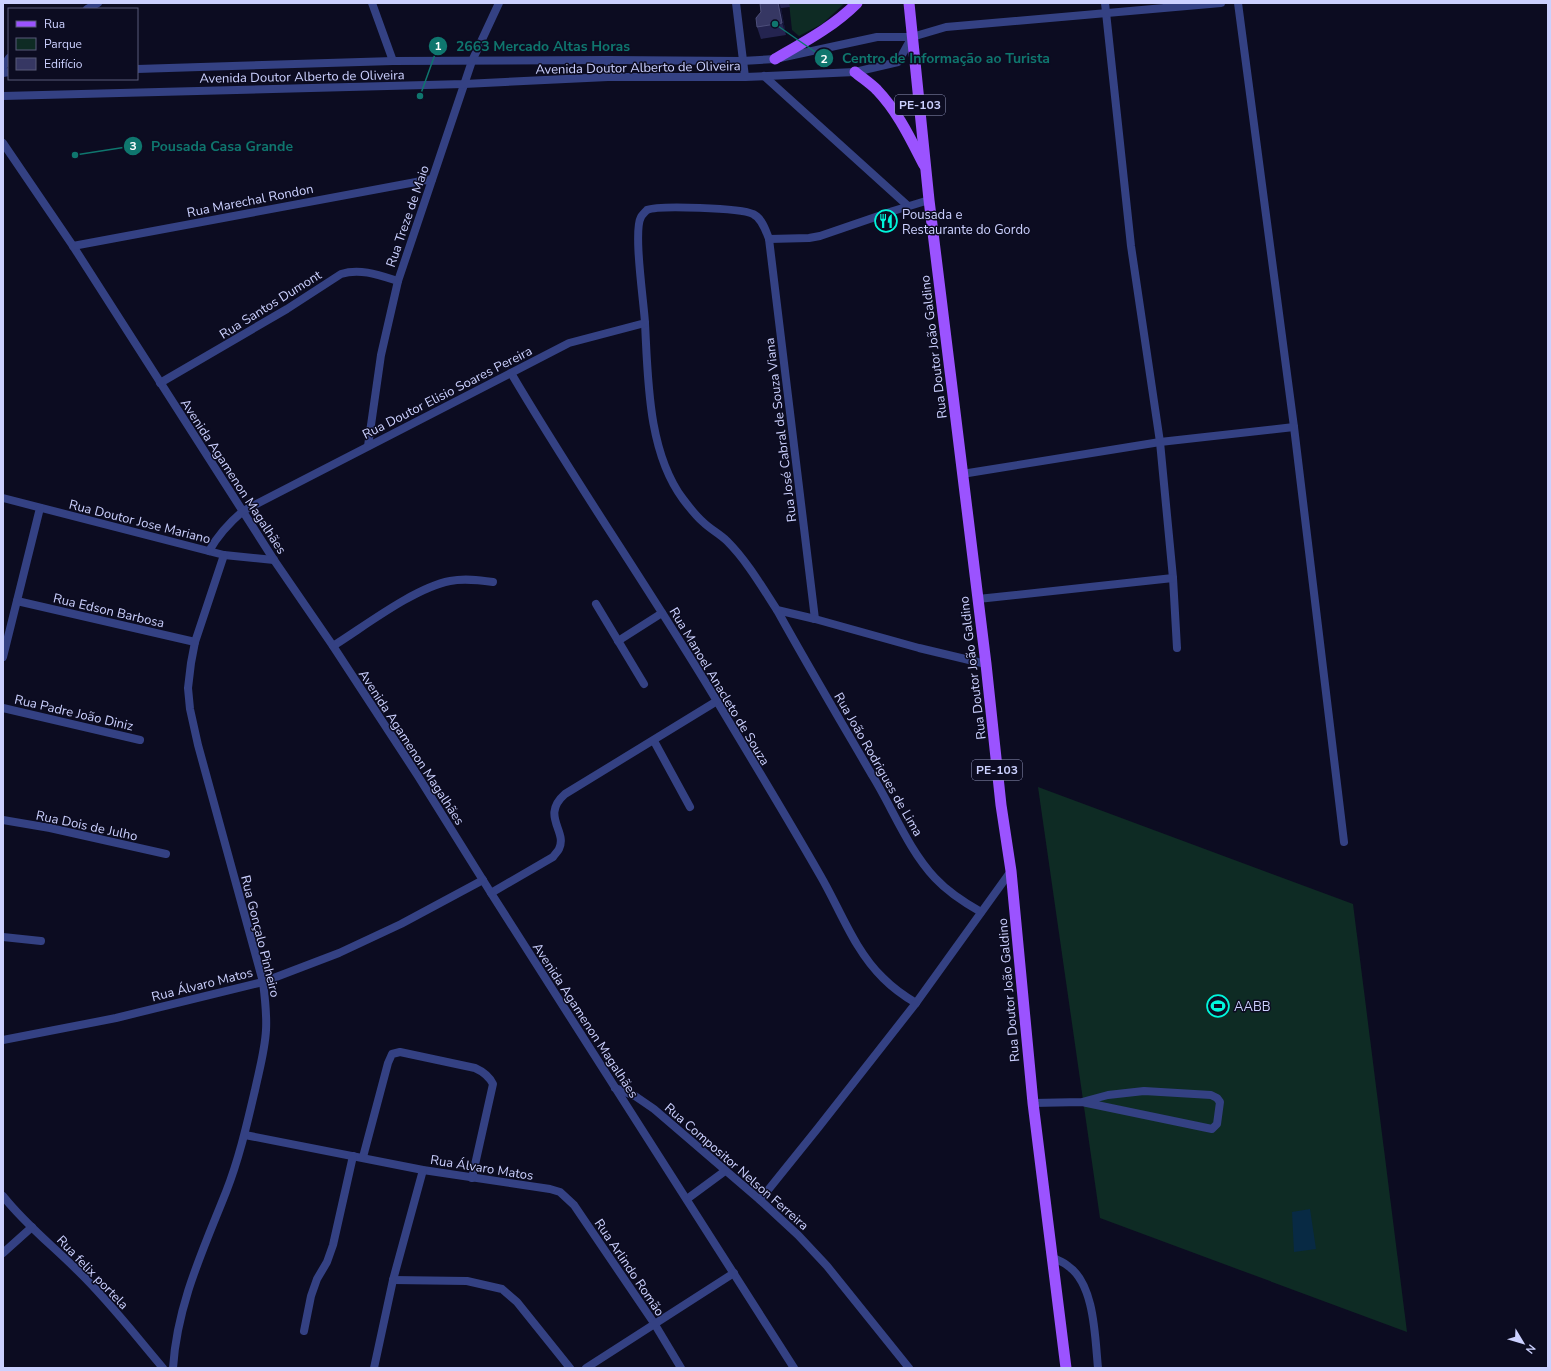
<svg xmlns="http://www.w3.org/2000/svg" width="1551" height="1371" viewBox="0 0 1551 1371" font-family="'Nunito Sans',sans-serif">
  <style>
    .green { fill: #0e2b24 }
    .water { fill: #082a44 }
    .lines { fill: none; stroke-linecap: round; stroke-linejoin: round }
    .service { stroke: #344183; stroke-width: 8 }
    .minor { stroke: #344183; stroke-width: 8 }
    .tertiary { stroke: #344183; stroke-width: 8 }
    .primary { stroke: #9b53ff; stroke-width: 11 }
    .wall { fill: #242450 }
    .shaded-wall { fill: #131335 }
    .building { fill: #363763; stroke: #4d4f7b }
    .labels { text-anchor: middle; stroke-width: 3; stroke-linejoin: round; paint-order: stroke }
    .shield { fill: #0c0c21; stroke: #9296bc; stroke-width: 1 }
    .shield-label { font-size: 12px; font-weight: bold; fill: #ccd1ff }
    .street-label { font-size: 13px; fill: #ccd1ff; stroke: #0c0c21 }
    .poi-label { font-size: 13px; fill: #ccd1ff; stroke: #0c0c21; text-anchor: start }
    .leader { fill: none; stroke: #0f766e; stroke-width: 1.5 }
    .callout-dot { fill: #0f766e; stroke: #0c0c21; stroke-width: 1.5 }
    .mark-label { font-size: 12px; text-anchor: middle; font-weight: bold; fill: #fff }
    .callout-label { font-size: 14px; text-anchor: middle; font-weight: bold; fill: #0f766e; stroke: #0c0c21; stroke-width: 3; stroke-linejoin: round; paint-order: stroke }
  </style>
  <rect width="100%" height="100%" fill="#0c0c21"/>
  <!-- green -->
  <g class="green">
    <polygon points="789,3 845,3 822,24 799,36 792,30"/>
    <polygon points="1038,787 1353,904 1407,1332 1100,1218"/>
  </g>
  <!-- water -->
  <polygon class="water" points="1310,1209 1316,1249 1294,1252 1292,1212"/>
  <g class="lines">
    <!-- service -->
    <g class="service">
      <polyline points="764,76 908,206"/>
      <polyline points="1033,1103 1082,1102 1212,1129 1217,1124 1220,1102 1217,1098 1211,1095 1144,1091 1108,1095 1082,1102"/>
      <path d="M 1052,1257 C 1057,1260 1064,1262 1068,1266 C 1095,1284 1095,1339 1098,1368"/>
    </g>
    <!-- minor -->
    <g class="minor">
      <polyline points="372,3 393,61"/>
      <polyline points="736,3 745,77"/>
      <polyline points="1105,3 1131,246 1160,442 1173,578 1177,648"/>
      <polyline points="1238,3 1294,427 1344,842"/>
      <polyline points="87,9 98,3"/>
      <polyline points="912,37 946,27 1221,3"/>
      <polyline points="3,67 9,58"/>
      <polyline points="3,143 73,246 274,560 333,646 418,776 491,893 794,1368"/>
      <polyline points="769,239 815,619"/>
      <polyline points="73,246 432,179"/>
      <path d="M 645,323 C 648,380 648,452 683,499 C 689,507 696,516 703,522 C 710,529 720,534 727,541 C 747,561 762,587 777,610 L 815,619 L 919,648 L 986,664"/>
      <path d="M 511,373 C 577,485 651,591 718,703 C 752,760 787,817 820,875 C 840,909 854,950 883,978 C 893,988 904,996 916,1003"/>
      <path d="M 160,383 L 287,309 L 341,274 C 360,268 379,275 398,281"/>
      <polyline points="368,446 381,355 398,281 472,61 499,3"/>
      <polyline points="962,474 1160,442 1294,427"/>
      <polyline points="3,498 224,555 274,560"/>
      <path d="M 209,551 C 218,535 229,523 243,511 L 569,343 L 645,323 C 644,303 633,231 641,217 C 642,215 645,212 647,210 C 658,205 741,208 753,214 C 762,218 766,231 769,239 L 809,238 L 820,236 L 893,211 L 929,200"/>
      <polyline points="978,599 1173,578"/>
      <polyline points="17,601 195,642"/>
      <polyline points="596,604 644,684"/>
      <path d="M 777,610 C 808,666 840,720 872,775 C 893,809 908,849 935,878 C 948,892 965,903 981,912"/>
      <polyline points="618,641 662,613"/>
      <path d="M 333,646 C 365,626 414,588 450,581 C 464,578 479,580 493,582"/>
      <polyline points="3,657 40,508"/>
      <polyline points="3,708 140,740"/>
      <polyline points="654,741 690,807"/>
      <polyline points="3,820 50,828 166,854"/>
      <path d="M 491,893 L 553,857 C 555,854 558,851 559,849 C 568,831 540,816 565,794 L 717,701"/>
      <polyline points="3,937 41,941"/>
      <polyline points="3,1040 116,1018 263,982 339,953 401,924 483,880"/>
      <polyline points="615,1088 635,1096 654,1109 760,1200 798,1235 827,1266 909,1368"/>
      <polyline points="245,1135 423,1170 550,1189 560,1192 574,1205 654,1323 681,1368"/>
      <path d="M 363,1157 L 388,1063 L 392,1054 L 400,1052 L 475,1068 C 484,1072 489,1076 493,1084 L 472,1178"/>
      <path d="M 3,1196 C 25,1224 53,1246 78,1271 C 109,1301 135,1335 163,1368"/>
      <polyline points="687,1199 725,1171"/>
      <polyline points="760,1200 818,1128 916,1003 1011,871"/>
      <polyline points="3,1253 32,1227"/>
      <polyline points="393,1280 467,1281 502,1289 517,1302 570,1368"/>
      <polyline points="304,1331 311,1296 317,1279 327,1262 333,1245 353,1156"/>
      <path d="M 173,1368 C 177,1305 203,1250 226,1192 C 239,1159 247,1124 255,1090 C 259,1071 265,1050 266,1030 C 267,1014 265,998 263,982 L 198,745 L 190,709 L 188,688 L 191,663 L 195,642 L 224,555"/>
      <polyline points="374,1368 393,1280 423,1170"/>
      <polyline points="586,1368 734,1273"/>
    </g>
    <!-- tertiary -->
    <g class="tertiary">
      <polyline points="608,60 608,77"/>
      <polyline points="3,73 9,72"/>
      <polyline points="3,96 464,84 608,77 745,77 855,72 898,62 912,37 877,37 775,59 742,61 608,60 393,61 137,69"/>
    </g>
    <!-- primary -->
    <g class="primary">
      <polyline points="909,3 929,200 986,664 1001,805 1011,871 1033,1103 1066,1368"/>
      <path d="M 775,59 C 804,42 833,27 857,3"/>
      <path d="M 855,72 C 862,78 870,83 877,90 C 898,112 910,138 924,165"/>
    </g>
  </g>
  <!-- wall -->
  <polygon class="wall" points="760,3 789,3 790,7 781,8 786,35 761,39 757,27 761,12"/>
  <!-- shaded-wall -->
  <polygon class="shaded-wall" points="778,3 779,3 781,8 786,35 782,23"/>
  <!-- building -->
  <polygon class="building" points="760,3 778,3 782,23 757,27 756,18 761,12"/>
  <!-- icons -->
  <defs>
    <g id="restaurant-ring" transform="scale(1.15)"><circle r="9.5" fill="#0c0c21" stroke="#00f7dc" stroke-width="1.5"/><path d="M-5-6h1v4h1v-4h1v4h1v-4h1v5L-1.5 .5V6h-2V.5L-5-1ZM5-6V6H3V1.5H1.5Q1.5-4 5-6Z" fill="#00f7dc"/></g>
    <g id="stadium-ring" transform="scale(1.15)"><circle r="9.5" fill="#0c0c21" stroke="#00f7dc" stroke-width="1.5"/><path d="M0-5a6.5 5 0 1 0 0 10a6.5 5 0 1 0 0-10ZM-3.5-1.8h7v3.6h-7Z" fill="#00f7dc"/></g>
  </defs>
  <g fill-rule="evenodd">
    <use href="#restaurant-ring" x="886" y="221"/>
    <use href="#stadium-ring" x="1218" y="1006"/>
  </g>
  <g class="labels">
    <!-- shield labels -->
    <g class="shield">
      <rect x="895" y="95" width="50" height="20" rx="3"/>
      <rect x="972" y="760" width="50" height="20" rx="3"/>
    </g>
    <g class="shield-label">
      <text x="920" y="109">PE-103</text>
      <text x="997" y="774">PE-103</text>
    </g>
    <!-- street labels -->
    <g class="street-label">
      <text transform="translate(638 67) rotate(-1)" y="5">Avenida Doutor Alberto de Oliveira</text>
      <text transform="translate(302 76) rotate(-1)" y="5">Avenida Doutor Alberto de Oliveira</text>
      <text transform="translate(250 200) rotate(-11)" y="5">Rua Marechal Rondon</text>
      <text transform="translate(407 216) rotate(-71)" y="5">Rua Treze de Maio</text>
      <text transform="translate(270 304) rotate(-32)" y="5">Rua Santos Dumont</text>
      <text transform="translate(933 347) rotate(-97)" y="5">Rua Doutor João Galdino</text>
      <text transform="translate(447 392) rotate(-27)" y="5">Rua Doutor Elisio Soares Pereira</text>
      <text transform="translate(780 430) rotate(-97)" y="5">Rua José Cabral de Souza Viana</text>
      <text transform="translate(234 476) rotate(57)" y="5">Avenida Agamenon Magalhães</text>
      <text transform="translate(140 521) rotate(14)" y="5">Rua Doutor Jose Mariano</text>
      <text transform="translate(109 610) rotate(13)" y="5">Rua Edson Barbosa</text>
      <text transform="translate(972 668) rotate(-97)" y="5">Rua Doutor João Galdino</text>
      <text transform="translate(720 686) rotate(59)" y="5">Rua Manoel Anacleto de Souza</text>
      <text transform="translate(74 712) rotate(13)" y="5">Rua Padre João Diniz</text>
      <text transform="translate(412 747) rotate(57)" y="5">Avenida Agamenon Magalhães</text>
      <text transform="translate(879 764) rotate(60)" y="5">Rua João Rodrigues de Lima</text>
      <text transform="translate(87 825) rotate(12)" y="5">Rua Dois de Julho</text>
      <text transform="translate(261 936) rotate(76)" y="5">Rua Gonçalo Pinheiro</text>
      <text transform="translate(202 984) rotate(-14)" y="5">Rua Álvaro Matos</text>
      <text transform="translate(1008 990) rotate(-95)" y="5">Rua Doutor João Galdino</text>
      <text transform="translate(586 1020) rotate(57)" y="5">Avenida Agamenon Magalhães</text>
      <text transform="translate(737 1166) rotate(41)" y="5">Rua Compositor Nelson Ferreira</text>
      <text transform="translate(482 1167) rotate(9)" y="5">Rua Álvaro Matos</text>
      <text transform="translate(630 1267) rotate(56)" y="5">Rua Arlindo Romão</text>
      <text transform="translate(93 1272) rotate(46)" y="5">Rua felix portela</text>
    </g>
    <!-- poi labels -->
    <g class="poi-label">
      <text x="902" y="219">Pousada e<tspan x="902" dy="15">Restaurante do Gordo</tspan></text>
      <text x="1234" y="1011">AABB</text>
    </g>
  </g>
  <!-- callouts -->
  <path class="leader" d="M420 96L438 46M775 24L824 58M75 155L133 146"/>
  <g class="callout-dot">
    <circle cx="420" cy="96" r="4"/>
    <circle cx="775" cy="24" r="4"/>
    <circle cx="75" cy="155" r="4"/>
    <circle cx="438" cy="46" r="10"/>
    <circle cx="824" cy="58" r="10"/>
    <circle cx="133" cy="146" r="10"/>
  </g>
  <g class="mark-label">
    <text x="438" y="50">1</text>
    <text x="824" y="63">2</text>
    <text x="133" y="150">3</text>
  </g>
  <g class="callout-label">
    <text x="543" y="51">2663 Mercado Altas Horas</text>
    <text x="946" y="63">Centro de Informação ao Turista</text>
    <text x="222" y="151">Pousada Casa Grande</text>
  </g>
  <!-- border -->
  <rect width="1551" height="1371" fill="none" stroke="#ccd1ff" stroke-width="8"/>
  <!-- legend -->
  <rect x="8" y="8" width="130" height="72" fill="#0c0c21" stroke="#595b7a"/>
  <rect x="16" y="21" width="20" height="6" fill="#9b53ff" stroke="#595b7a"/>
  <text x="44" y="28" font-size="12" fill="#ccd1ff">Rua</text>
  <rect x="16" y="38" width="20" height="12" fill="#0e2b24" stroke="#595b7a"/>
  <text x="44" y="48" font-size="12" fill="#ccd1ff">Parque</text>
  <rect x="16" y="58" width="20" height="12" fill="#363763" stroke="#595b7a"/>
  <text x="44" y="68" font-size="12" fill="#ccd1ff">Edifício</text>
  <!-- north arrow -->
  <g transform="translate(1523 1343) rotate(128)" stroke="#0c0c21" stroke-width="3" paint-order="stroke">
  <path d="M0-3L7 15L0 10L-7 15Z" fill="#ccd1ff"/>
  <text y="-6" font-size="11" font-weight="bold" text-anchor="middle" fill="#ccd1ff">N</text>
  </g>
</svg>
